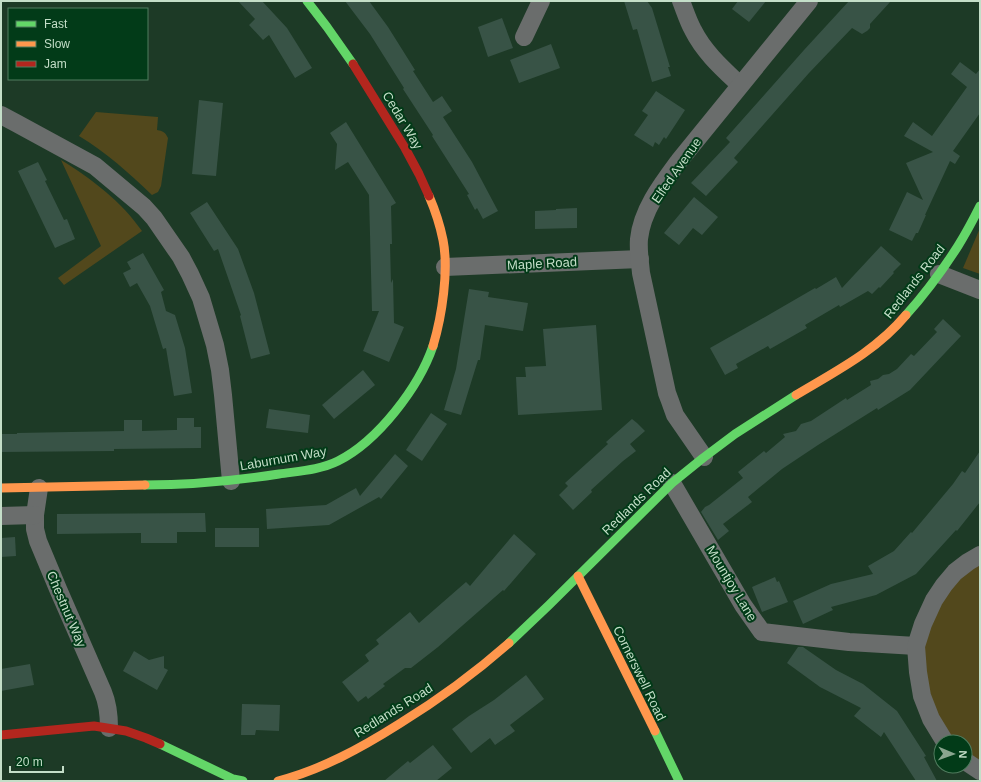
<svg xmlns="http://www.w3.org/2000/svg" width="981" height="782" viewBox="0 0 981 782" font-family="Arial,sans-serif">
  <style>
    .green { fill: #52481c }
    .building { fill: #385346 }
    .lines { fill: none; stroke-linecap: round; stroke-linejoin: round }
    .street { stroke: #6a6d6c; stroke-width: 18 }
    .fast { stroke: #63d668; stroke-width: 9 }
    .slow { stroke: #ff974d; stroke-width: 9 }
    .jam { stroke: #b3261e; stroke-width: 9 }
    .labels { text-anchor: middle; stroke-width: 4; stroke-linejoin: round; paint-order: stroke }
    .street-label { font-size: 13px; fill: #c4dec8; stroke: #023b18 }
  </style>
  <rect width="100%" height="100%" fill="#1d3a26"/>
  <!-- green -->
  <g class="green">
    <path d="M 96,112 L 158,117 L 157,130 C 163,131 165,132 168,138 L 161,186 L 158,192 L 152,195 C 129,173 106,152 79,136 Z"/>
    <path d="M 61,160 C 92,179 122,202 142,231 L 64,285 L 58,278 L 101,246 Z"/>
    <polygon points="980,228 980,274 963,268"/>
    <polygon points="980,561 980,763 965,752 965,742 955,742 949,735 930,700 924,662 925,642 930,622 954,584"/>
  </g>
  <!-- building -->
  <g class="building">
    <polygon points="238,1 262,1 287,28 312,68 295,78 269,35 263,40 249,25 255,19"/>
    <polygon points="345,1 369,1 388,27 415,70 413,71 433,102 442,96 452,111 443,117 472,162 498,211 483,219 477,208 475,210 467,195 469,194 432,136 433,135 403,89 404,88 370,34"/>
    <polygon points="624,1 647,1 652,8 670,67 668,67 671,76 652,82 637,29 633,30"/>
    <polygon points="738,1 766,1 749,22 732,9"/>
    <polygon points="849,1 891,1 870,24 870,28 867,31 862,34 852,28 809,73 734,158 738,162 706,196 691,183 730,142 726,138 804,50"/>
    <polygon points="502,18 513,48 488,57 478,27"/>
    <polygon points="551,44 560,68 519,83 510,60"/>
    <polygon points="960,62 976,74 980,69 980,113 953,151 960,156 955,164 950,161 925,215 926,215 918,233 916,233 912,241 889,230 907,192 923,200 906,163 933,152 904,136 913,122 932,136 967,87 951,74"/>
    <polygon points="656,91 685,110 666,139 664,137 659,145 655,142 653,147 634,135 648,115 642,111"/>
    <polygon points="199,100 223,103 216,176 192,174"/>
    <polygon points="346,122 396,203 391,206 392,244 390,244 391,283 393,279 394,323 404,327 389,362 363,351 379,311 372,311 369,195 348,162 335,170 337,144 330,133"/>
    <polygon points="38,162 47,180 45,181 64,220 67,219 75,239 55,248 18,171"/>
    <polygon points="694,197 718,217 702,235 693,228 679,245 664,233"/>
    <polygon points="207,202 238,249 254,293 270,354 251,359 240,316 241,315 218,249 214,251 190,213"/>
    <polygon points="577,208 577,228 535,229 535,211 556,210 556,209"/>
    <polygon points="881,246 901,264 893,272 894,273 880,288 879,287 872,294 868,291 840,307 839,305 805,325 807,328 770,349 768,346 736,364 738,368 725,375 710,348 765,317 815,288 816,289 836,277 842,288"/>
    <polygon points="143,253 164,290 161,292 166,311 175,315 185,348 192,393 174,396 166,348 163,349 150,306 137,283 130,287 123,273 131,269 127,262"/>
    <polygon points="469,289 489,292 488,297 528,303 523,331 485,325 480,360 478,360 461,415 444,410 456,369"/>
    <polygon points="943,319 961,336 910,390 878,410 877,408 818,445 782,469 748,497 752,502 723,524 729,531 718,540 701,512 705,507 709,505 743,478 738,472 764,451 766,453 785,437 783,434 796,431 801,424 811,421 846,398 847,400 871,385 870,381 878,379 883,375 889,374 897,369 911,354 914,356 937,332 934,329"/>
    <polygon points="596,325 602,410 518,415 516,377 526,377 525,367 546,366 543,329"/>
    <polygon points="363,370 375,385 334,419 322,405"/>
    <polygon points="269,409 310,415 308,433 266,428"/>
    <polygon points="431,413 447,424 422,461 406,450"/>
    <polygon points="177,418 194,418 194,427 201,427 201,448 114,449 114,451 1,452 1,434 17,434 17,433 124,431 124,420 142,420 142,431 174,430 177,430"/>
    <polygon points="632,419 637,423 645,431 630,444 636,451 623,461 591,490 592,492 573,510 559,495 568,486 565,483 608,444 606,442"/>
    <polygon points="980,451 980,502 957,531 956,530 916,574 876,595 831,607 833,610 803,624 793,601 831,584 873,574 868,566 894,551 911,532 912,533 953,484 962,471 965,473"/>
    <polygon points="395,454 408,466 381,499 379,497 329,525 267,529 266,509 326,505 356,488 360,496"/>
    <polygon points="205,513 206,532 177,532 177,543 141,543 141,533 57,534 57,514"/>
    <rect x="215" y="528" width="44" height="19"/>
    <polygon points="514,534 536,554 504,591 503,590 438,647 411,668 405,668 383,684 385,686 368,699 366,696 358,702 342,682 369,661 365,655 379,644 376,640 410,612 419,623 466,582 470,586"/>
    <polygon points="15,537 16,556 1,557 1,538"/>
    <polygon points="775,577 777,582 779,581 788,602 762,612 752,587"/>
    <polygon points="798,647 803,647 836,670 863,684 897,711 926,756 924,757 937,781 916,781 884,732 881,737 854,716 861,708 820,687 787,663"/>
    <polygon points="134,651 149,660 164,656 164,668 168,670 157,690 123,671"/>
    <polygon points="30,664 34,685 1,691 1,669"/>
    <polygon points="526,675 544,699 510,725 515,731 495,745 490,738 471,753 452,729 469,716 494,700"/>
    <polygon points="242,704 280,705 279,731 256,730 255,735 241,735"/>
    <polygon points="433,745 452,768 436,781 384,781 408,761 410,763"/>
  </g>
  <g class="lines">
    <!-- street -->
    <g class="street">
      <path d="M 681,1 C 685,11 688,21 693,30 C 704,52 722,68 740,85"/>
      <polyline points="524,37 541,1"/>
      <polyline points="1,115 16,123 95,166 144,207 154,218 181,257 190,274 201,298 215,345 220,370 223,395 231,481"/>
      <polyline points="445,267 640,259"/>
      <polyline points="939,274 980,290"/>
      <path d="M 704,457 L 675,415 L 670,401 L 667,393 L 641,273 C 640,262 638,250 639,239 C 642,210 662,184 679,161 L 809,1"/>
      <polyline points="672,483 743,605 762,632 849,642 916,646"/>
      <path d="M 39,488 L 35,515 L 35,529 L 38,541 L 58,589 L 103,692 C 108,704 109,714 109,728"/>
      <polyline points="1,516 35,515"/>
      <polyline points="945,742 931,719 922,696 918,672 916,646 923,624 934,600 944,585 955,572 968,562 980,555"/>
      <polyline points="965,761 980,771"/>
    </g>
    <!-- fast -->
    <g class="fast">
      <polyline points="307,1 327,27 353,64"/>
      <path d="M 906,315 C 925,294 942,271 958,246 C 966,233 973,220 980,206"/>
      <path d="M 145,485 C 191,485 233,481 279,474 C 299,471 320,470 338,461 C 378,441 419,387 433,346"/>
      <polyline points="509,643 549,605 672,483 703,458 735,434 796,395"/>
      <polyline points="655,731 679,781"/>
      <polyline points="160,744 233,779 243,781"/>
    </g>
    <!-- slow -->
    <g class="slow">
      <path d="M 429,196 C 435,210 440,225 443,240 C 449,270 442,316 433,346"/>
      <path d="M 796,395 C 836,371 876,351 906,315"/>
      <polyline points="1,488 145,485"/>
      <polyline points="578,576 655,731"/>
      <path d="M 278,781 C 321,770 361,748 399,724 C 438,700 475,673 509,643"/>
    </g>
    <!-- jam -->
    <g class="jam">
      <polyline points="353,64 405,148 419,174 429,196"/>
      <polyline points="1,735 94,726 126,731 146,738 160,744"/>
    </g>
  </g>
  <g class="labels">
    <!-- street labels -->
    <g class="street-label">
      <text transform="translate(403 120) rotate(59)" y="5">Cedar Way</text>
      <text transform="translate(676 170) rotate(-55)" y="5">Elfed Avenue</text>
      <text transform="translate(542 263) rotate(-3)" y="5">Maple Road</text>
      <text transform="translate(914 281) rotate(-52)" y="5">Redlands Road</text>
      <text transform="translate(283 458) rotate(-10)" y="5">Laburnum Way</text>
      <text transform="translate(636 501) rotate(-44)" y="5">Redlands Road</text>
      <text transform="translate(732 583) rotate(59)" y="5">Mountjoy Lane</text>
      <text transform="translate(67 609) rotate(67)" y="5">Chestnut Way</text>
      <text transform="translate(640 673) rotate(64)" y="5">Cornerswell Road</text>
      <text transform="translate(393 710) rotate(-32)" y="5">Redlands Road</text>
    </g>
  </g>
  <!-- border -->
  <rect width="981" height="782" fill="none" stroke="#c4dec8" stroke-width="4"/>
  <!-- legend -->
  <rect x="8" y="8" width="140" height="72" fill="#023b18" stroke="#507c5e"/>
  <rect x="16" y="21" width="20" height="6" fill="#63d668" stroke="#507c5e"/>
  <text x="44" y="28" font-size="12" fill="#c4dec8">Fast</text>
  <rect x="16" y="41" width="20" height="6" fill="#ff974d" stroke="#507c5e"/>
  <text x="44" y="48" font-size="12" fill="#c4dec8">Slow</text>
  <rect x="16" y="61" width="20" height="6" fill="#b3261e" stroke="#507c5e"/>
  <text x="44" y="68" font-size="12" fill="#c4dec8">Jam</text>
  <!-- north arrow -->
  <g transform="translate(953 754) rotate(92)"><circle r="19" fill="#023b18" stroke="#507c5e"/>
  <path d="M0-3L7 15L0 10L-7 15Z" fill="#8aa58f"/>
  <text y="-6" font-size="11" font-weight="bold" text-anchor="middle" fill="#c4dec8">N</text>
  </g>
  <!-- scale -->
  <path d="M10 766v6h53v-6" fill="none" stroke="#c4dec8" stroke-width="2"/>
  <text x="16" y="766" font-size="12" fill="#c4dec8" stroke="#023b18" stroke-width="3" paint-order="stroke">20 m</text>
</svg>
